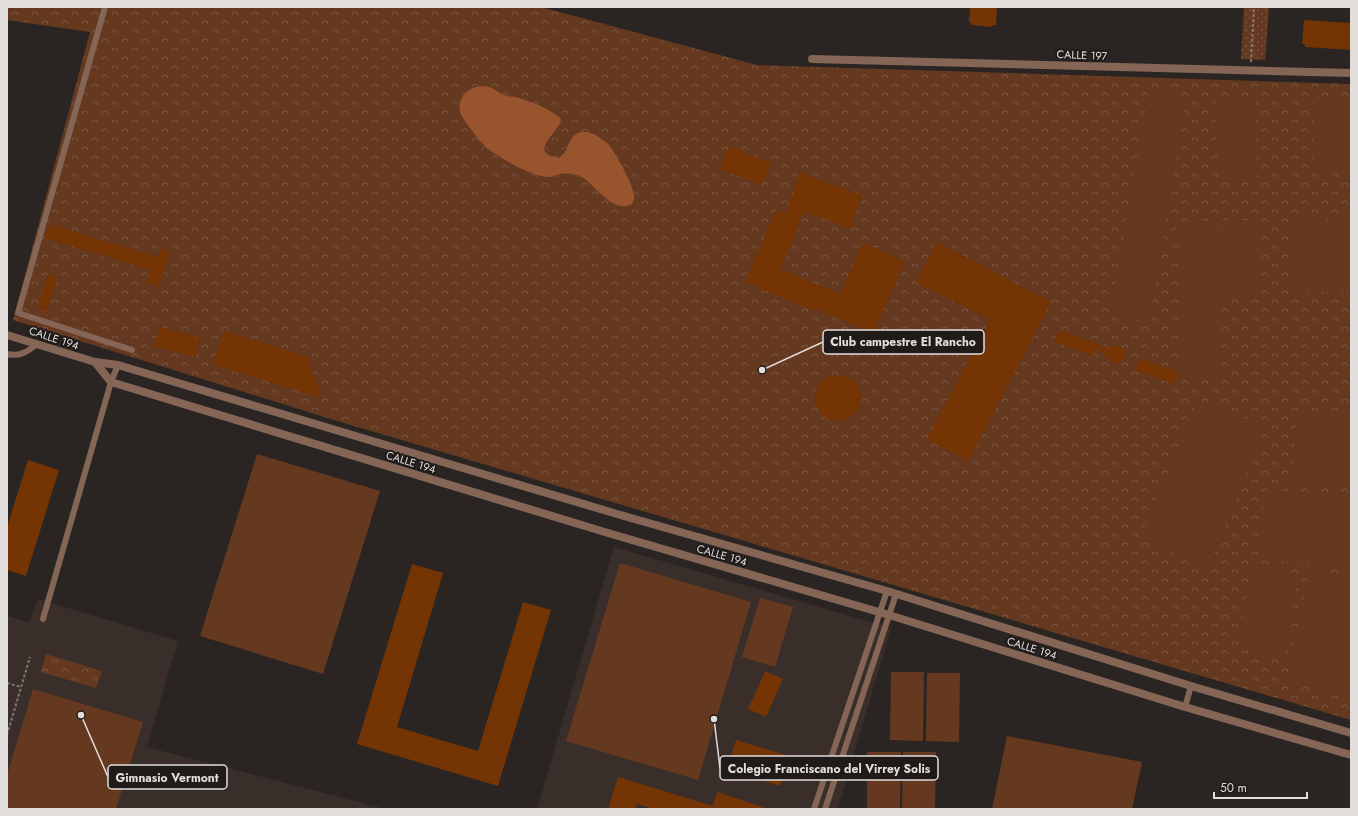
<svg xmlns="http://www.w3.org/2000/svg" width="1358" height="816" viewBox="0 0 1358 816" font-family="Jost,sans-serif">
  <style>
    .built { fill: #392e29 }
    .grass { fill: url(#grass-dots) }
    .park { fill: url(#park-crowns) }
    .pitch { fill: #653920 }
    .water { fill: #98552d }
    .building { fill: #743404 }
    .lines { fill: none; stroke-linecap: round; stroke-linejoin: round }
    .path { stroke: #7d7977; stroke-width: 2; stroke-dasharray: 3 2; stroke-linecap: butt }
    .lane { stroke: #856656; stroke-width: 6 }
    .street { stroke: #856656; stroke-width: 8 }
    .labels { text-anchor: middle; stroke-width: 4; stroke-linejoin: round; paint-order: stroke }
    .street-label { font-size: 11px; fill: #e1dedc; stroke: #201b19 }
    .leader { fill: none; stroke: #e1dedc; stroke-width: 1.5 }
    .callout-dot { fill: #e1dedc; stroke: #201b19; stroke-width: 1.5 }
    .callout { fill: #201b19; stroke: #e1dedc; stroke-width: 1.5 }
    .callout-label { font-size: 12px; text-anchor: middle; font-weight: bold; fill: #e1dedc }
  </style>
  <defs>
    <pattern id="grass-dots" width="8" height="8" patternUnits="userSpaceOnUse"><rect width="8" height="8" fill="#653920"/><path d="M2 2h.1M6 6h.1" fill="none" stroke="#7b5540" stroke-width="1.8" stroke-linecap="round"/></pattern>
    <pattern id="park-crowns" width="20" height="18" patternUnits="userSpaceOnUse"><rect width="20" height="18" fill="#653920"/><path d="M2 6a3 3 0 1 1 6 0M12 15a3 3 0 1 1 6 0" fill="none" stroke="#7b5540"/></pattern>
  </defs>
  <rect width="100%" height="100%" fill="#2a2522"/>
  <!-- built -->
  <g class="built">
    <polygon points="614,547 891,628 838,809 537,809"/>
    <polygon points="38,599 178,641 147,747 386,809 7,809 7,616 29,622"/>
  </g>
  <!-- grass -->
  <polygon class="grass" points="1244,7 1269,7 1265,60 1241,59"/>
  <!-- park -->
  <g class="park">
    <polygon points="7,7 541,7 757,65 1351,84 1351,720 334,420 13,320 90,32 7,20"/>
    <polygon points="46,654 102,671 96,688 41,672"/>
  </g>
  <!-- pitch -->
  <g class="pitch">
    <polygon points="1149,90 1187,97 1149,322 1110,316"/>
    <rect x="1313" y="97" width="38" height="76"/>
    <polygon points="1216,101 1255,101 1257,177 1218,177"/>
    <polygon points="1351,215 1351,292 1330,292 1329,216"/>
    <polygon points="1327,216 1329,292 1290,293 1288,217"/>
    <polygon points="1218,220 1258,220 1259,296 1220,296"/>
    <polygon points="1177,221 1217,221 1218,296 1179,297"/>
    <polygon points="1218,299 1219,375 1180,376 1179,300"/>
    <polygon points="1198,399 1266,427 1208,567 1140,539"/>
    <polygon points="1297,410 1351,414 1351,486 1292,482"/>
    <polygon points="257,454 380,491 323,674 200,636"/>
    <polygon points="1264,490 1351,495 1351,565 1260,560"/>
    <polygon points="620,563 751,602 698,780 566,741"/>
    <polygon points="1253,565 1299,574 1283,658 1237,649"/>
    <polygon points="1310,569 1351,577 1351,696 1286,683"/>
    <polygon points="760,598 793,607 775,667 742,657"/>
    <polygon points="891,672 924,672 923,741 890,740"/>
    <polygon points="927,673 960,673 959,742 926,741"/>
    <polygon points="33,689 143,722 116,809 7,809 7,775"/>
    <polygon points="1007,736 1142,762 1132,809 992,809"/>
    <polygon points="867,752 901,752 900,809 867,809"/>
    <polygon points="903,752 936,752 935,809 902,809"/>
  </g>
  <!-- water -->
  <path class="water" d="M 482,86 C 491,86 496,91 504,95 C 508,97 512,96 516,97 C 531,102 550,108 561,119 C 561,131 525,153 559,158 C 572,149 566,134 583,132 C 592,131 601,138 607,143 C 614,149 634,187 634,195 C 635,198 633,202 632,204 C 613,215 595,184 580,176 C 572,173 564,173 556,175 C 553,176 553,177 550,177 C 534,178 492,155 481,142 C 477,138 473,132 470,128 C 464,120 456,110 461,100 C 465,91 472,87 482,86 Z"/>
  <!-- building -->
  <g class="building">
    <polygon points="970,7 997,7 996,25 993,25 992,27 971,25 971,23 969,22"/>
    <polygon points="1304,20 1351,23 1351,50 1305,47 1305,44 1302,44"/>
    <polygon points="729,146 771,163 762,185 720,169"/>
    <polygon points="800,173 862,195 850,228 804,212 780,269 840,294 863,243 905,261 873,333 817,309 816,312 745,282 776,210 786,214"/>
    <polygon points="50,224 158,257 160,249 170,252 159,287 146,283 150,270 45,238"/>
    <polygon points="937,242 1051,302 968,461 927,439 990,320 916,282"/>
    <polygon points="48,274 57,277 46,316 39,305"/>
    <polygon points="160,327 201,338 195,357 154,346"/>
    <polygon points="1059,330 1108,348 1114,345 1120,346 1124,351 1126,359 1118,363 1111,363 1096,347 1093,356 1055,342"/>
    <polygon points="224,331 307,356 322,398 214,365"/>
    <polygon points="1140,358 1178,372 1174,384 1135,370"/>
    <circle cx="838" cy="398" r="23"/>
    <polygon points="28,460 59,470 26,576 7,570 7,527"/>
    <polygon points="412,564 443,573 397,727 478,751 523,602 551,610 498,786 357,744"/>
    <polygon points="765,671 783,679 766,717 748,709"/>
    <polygon points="736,740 789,756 780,786 727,770"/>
    <polygon points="618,777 713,806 717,792 763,807 763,809 655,809 637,804 635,809 608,809"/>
  </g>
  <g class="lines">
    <!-- path -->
    <g class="path">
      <polyline points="1251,62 1254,7"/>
      <polyline points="7,683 21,687"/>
      <polyline points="7,735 30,657"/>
    </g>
    <!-- lane -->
    <g class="lane">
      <polyline points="105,7 18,313 132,350"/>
      <path d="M 7,354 C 20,357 27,352 37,344"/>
      <polyline points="43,619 111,382 118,365"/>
      <polyline points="1185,707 1191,686"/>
      <polyline points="814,809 887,591"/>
      <polyline points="825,809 896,594"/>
    </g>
    <!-- street -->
    <g class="street">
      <polyline points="812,59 1351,73"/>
      <polyline points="7,335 95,362 118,365 617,514 887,591 1191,686 1351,733"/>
      <polyline points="95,362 111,382 608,533 889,615 1185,707 1351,755"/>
    </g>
  </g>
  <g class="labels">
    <!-- street labels -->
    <g class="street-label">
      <text transform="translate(1082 55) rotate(2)" y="4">CALLE 197</text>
      <text transform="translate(54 338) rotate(18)" y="4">CALLE 194</text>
      <text transform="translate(411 462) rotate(17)" y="4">CALLE 194</text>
      <text transform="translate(722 555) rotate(16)" y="4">CALLE 194</text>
      <text transform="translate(1032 648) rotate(17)" y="4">CALLE 194</text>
    </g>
  </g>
  <!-- callouts -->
  <path class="leader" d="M762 370L823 342M714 719L720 768M81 715L108 777"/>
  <g class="callout-dot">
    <circle cx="762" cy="370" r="4"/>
    <circle cx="714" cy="719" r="4"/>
    <circle cx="81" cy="715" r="4"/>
  </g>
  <g class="callout">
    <rect x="823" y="330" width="161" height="24" rx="4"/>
    <rect x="720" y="756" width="218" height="24" rx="4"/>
    <rect x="108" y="765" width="119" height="24" rx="4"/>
  </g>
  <g class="callout-label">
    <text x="903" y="346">Club campestre El Rancho</text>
    <text x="829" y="773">Colegio Franciscano del Virrey Solis</text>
    <text x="167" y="782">Gimnasio Vermont</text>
  </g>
  <!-- border -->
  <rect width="1358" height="816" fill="none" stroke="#e1dedc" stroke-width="16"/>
  <!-- scale -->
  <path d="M1214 792v6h93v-6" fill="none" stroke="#e1dedc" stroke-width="2"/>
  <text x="1220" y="792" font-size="12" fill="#e1dedc" stroke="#201b19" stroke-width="3" paint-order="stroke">50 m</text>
</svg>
